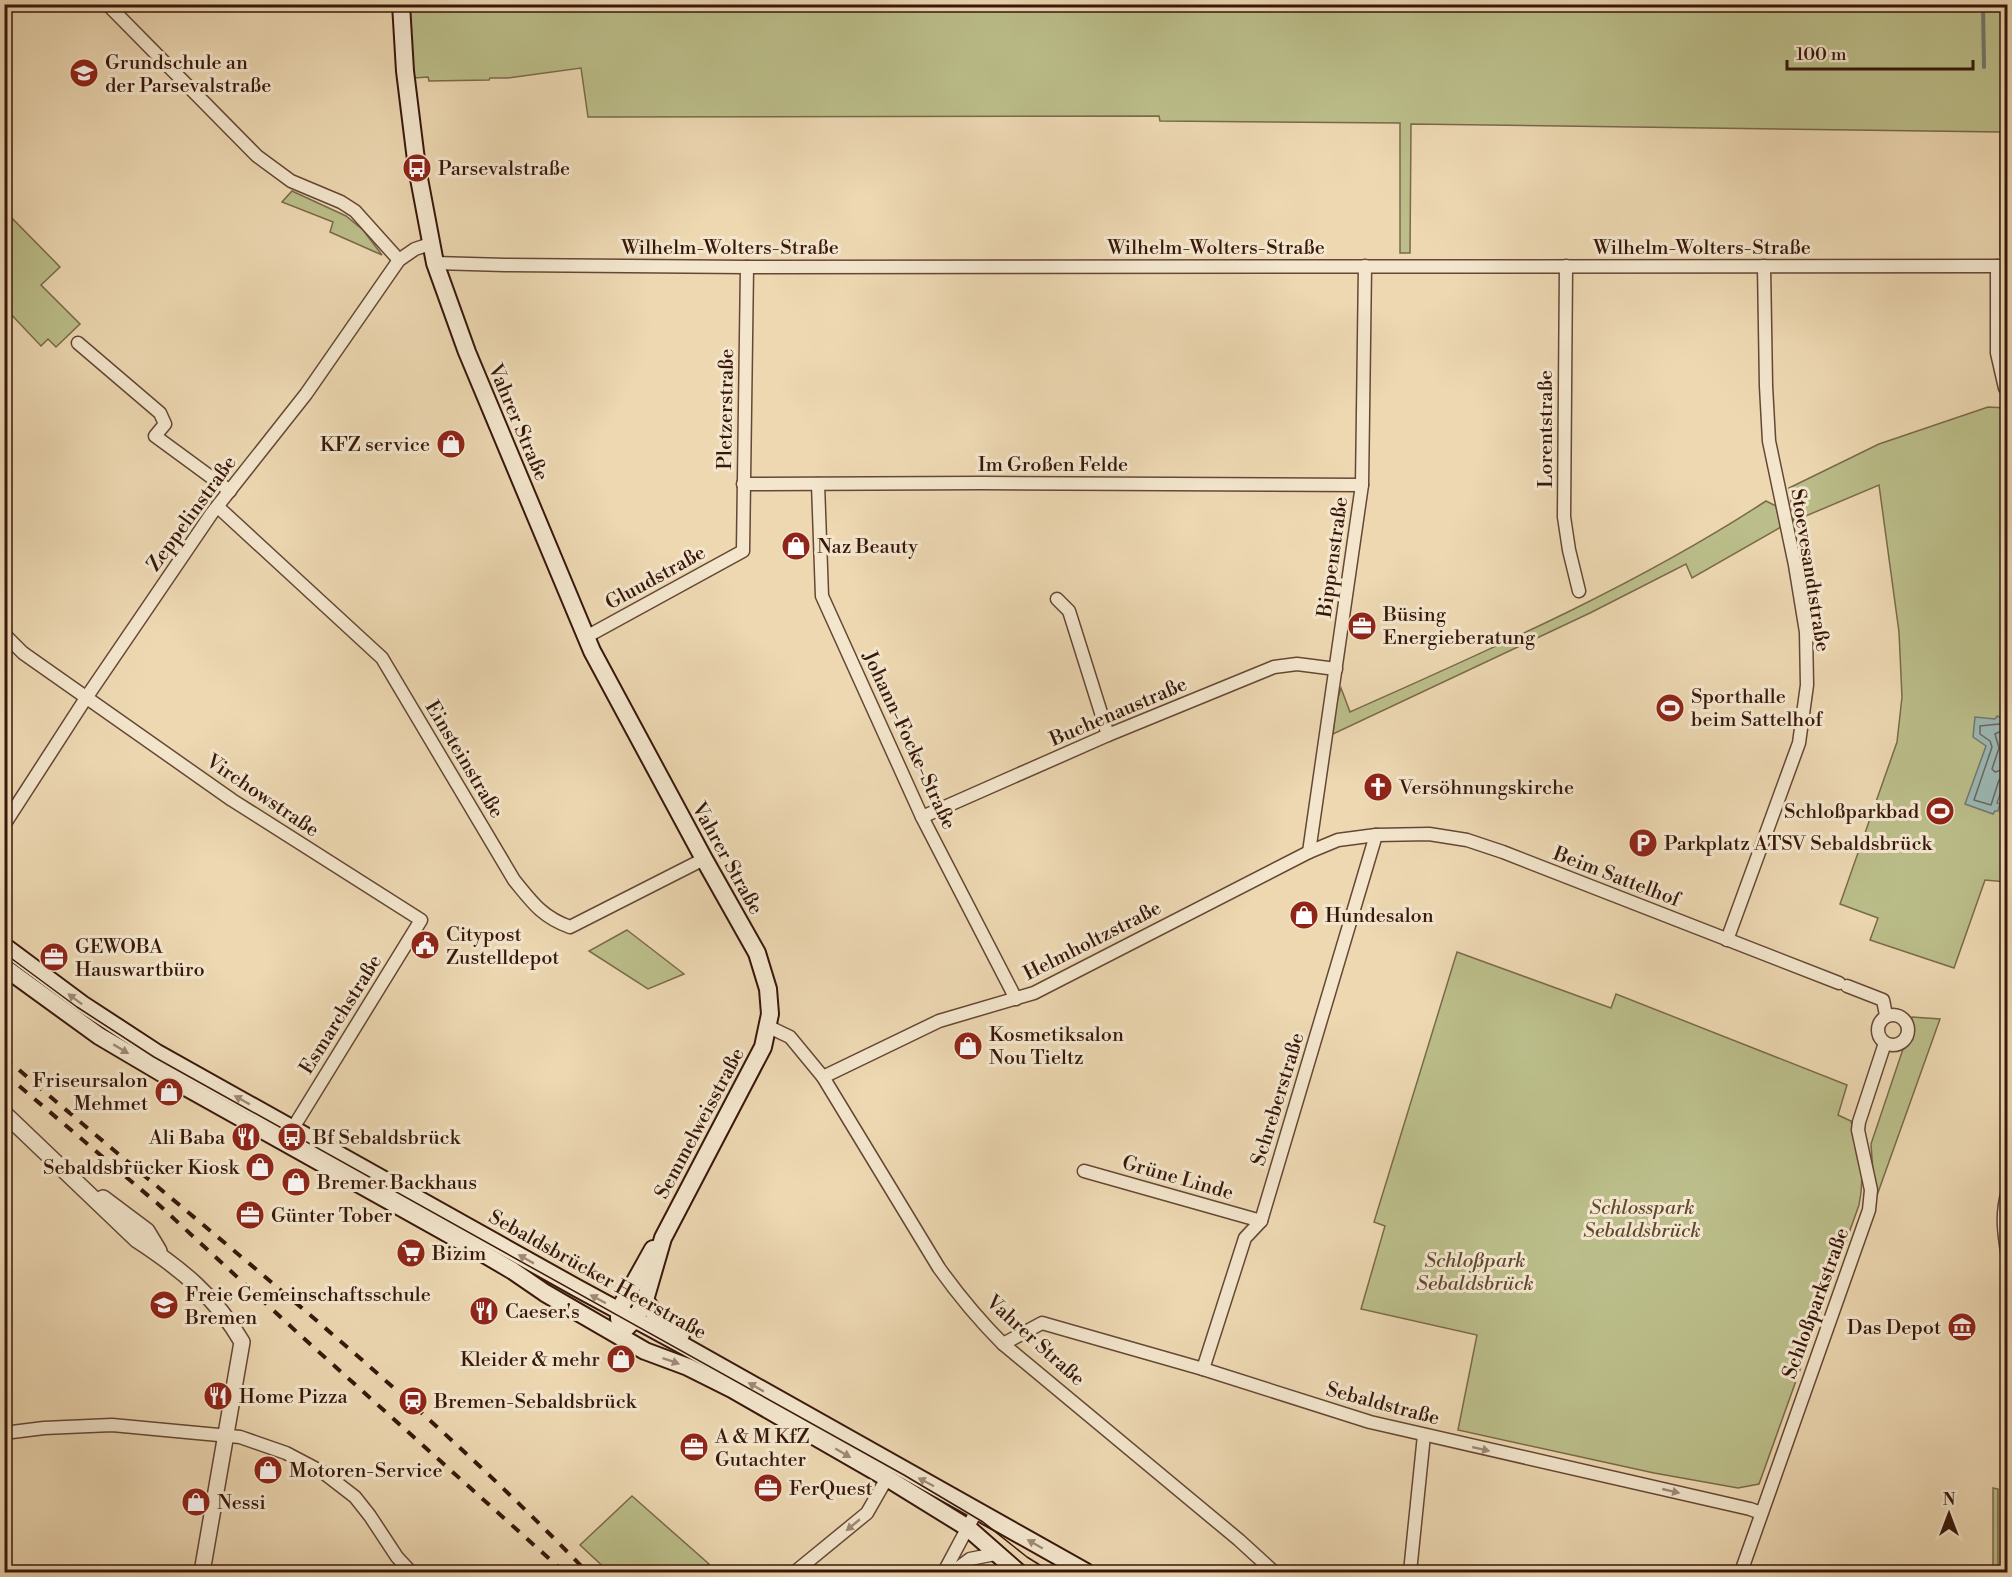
<svg xmlns="http://www.w3.org/2000/svg" width="2012" height="1577" viewBox="0 0 2012 1577" font-family="'Libre Bodoni',serif">
  <style>
    .green { fill: #bbbe8a; stroke: #7a6a4a; stroke-width: 1.5 }
    .water { fill: #9bb8b4; stroke: #737870; stroke-width: 1.5 }
    .lines { fill: none; stroke-linecap: round; stroke-linejoin: round }
    .shore { stroke: #6a6860; stroke-width: 1.5 }
    .stream { stroke: #737870; stroke-width: 4 }
    .minor-casing { stroke: #654735; stroke-width: 15 }
    .tertiary-casing { stroke: #654735; stroke-width: 18 }
    .secondary-casing { stroke: #38170b; stroke-width: 20 }
    .minor { stroke: #f3e6cd; stroke-width: 12 }
    .tertiary { stroke: #f3e6cd; stroke-width: 15 }
    .secondary { stroke: #f3e6cd; stroke-width: 16 }
    .tram { stroke: #38170b; stroke-width: 1.5 }
    .rail { stroke: #38170b; stroke-width: 4; stroke-dasharray: 10 10; stroke-linecap: butt }
    .oneway { fill: #9f8976 }
    .labels { text-anchor: middle; stroke-width: 6; stroke-linejoin: round; paint-order: stroke }
    .poi-label { font-size: 20px; fill: #38170b; stroke: #f3e6cd; text-anchor: start }
    .street-label { font-size: 20px; fill: #38170b; stroke: #f3e6cd }
    .park-label { font-size: 20px; font-style: italic; fill: #5f4931; stroke: #f3e6cd }
  </style>
  <rect width="100%" height="100%" fill="#edd8b2"/>
  <filter id="stains"><feTurbulence type="fractalNoise" baseFrequency=".00333" numOctaves="4"/><feColorMatrix values="0 0 0 0 .2 0 0 0 0 .09 0 0 0 0 .02 0 0 0 .5 -.17"/></filter>
  <radialGradient id="worn" r=".72"><stop offset=".6" stop-color="#630" stop-opacity="0"/><stop offset="1" stop-color="#630" stop-opacity=".3"/></radialGradient>
  <!-- green -->
  <g class="green">
    <polygon points="409,5 2007,5 2007,255 2000,255 2000,132 1411,124 1410,253 1400,253 1400,123 1160,121 1159,116 588,117 581,68 508,78 490,78 489,80 429,81 428,77 414,78"/>
    <polygon points="292,191 346,216 363,230 382,255 330,232 333,222 282,202"/>
    <polygon points="4,210 60,267 41,285 80,324 56,347 48,339 41,346 5,308"/>
    <polygon points="1988,407 2007,408 2007,882 1985,880 1954,968 1870,940 1878,918 1840,904 1897,742 1902,697 1899,632 1879,485 1794,521 1789,488 1879,444"/>
    <path d="M 1766,501 L 1776,506 L 1781,527 L 1692,578 L 1686,564 L 1590,613 L 1333,734 L 1336,704 L 1341,688 L 1350,712 C 1491,649 1636,586 1766,501 Z"/>
    <polygon points="627,930 684,974 648,989 589,951"/>
    <path d="M 1457,952 L 1611,1008 L 1616,994 L 1847,1085 L 1838,1115 L 1851,1121 C 1859,1152 1866,1172 1859,1205 L 1759,1484 L 1738,1488 L 1654,1473 L 1458,1430 L 1477,1335 L 1361,1309 L 1385,1226 L 1374,1222 Z"/>
    <polygon points="1912,1017 1940,1019 1875,1201 1871,1144 1903,1049 1908,1040"/>
    <polygon points="1993,1488 1998,1489 1998,1572 1993,1572"/>
    <polygon points="632,1496 709,1564 700,1572 609,1572 580,1545"/>
  </g>
  <!-- water -->
  <polygon class="water" points="1997,716 2007,720 2007,775 1997,803 2000,804 1998,811 1995,811 1993,814 1965,804 1986,746 1973,737 1975,717 1995,719"/>
  <g class="lines">
    <!-- shore -->
    <g class="shore">
      <polyline points="2008,725 1999,724 1980,726 1980,734 1990,741 1992,747 1974,800 1991,805 1999,780 2003,777 2008,776"/>
      <polyline points="2008,733 1999,732 1995,734 1999,748 1992,769 1995,772 2008,768"/>
    </g>
    <!-- stream -->
    <polyline class="stream" points="1983,4 1984,67"/>
    <!-- minor casing -->
    <g class="minor-casing">
      <g id="minor">
        <polyline points="107,4 257,156 291,181 341,202 355,211 399,260"/>
        <polyline points="435,263 505,265 747,267 2008,266"/>
        <polyline points="1566,266 1564,517 1569,550 1579,591"/>
        <polyline points="1997,266 1997,353 2005,388"/>
        <polyline points="78,343 160,413 165,424 155,436 230,491"/>
        <polyline points="743,484 982,483 1362,485"/>
        <polyline points="818,484 822,596 922,817 1016,999"/>
        <path d="M 218,507 L 382,658 L 514,880 C 532,902 542,917 570,927 L 704,859"/>
        <polyline points="1057,599 1069,611 1108,735"/>
        <polyline points="4,634 23,653 232,800 421,920 293,1128"/>
        <polyline points="586,637 743,551 747,267"/>
        <polyline points="922,817 1108,735 1274,667 1297,664 1336,669"/>
        <polyline points="4,825 86,698 212,513 306,394 399,260 415,249 430,244"/>
        <polyline points="1309,852 1362,485 1365,266"/>
        <polyline points="1727,940 1799,743 1807,685 1806,632 1795,565 1769,441 1766,386 1764,266"/>
        <polyline points="1847,986 1883,1000 1886,1015"/>
        <circle cx="1893" cy="1030" r="15"/>
        <path d="M 767,1026 L 790,1037 L 823,1077 L 939,1268 C 959,1296 979,1320 1003,1344 L 1239,1540 L 1274,1572"/>
        <polyline points="823,1077 939,1021 1034,993 1309,852 1338,840 1376,835 1429,834 1467,840 1503,852 1839,983"/>
        <polyline points="1084,1171 1261,1221"/>
        <path d="M 2008,1191 C 2001,1214 2004,1234 2008,1257"/>
        <polyline points="1003,1344 1042,1323 1203,1369 1370,1422 1750,1509 1761,1513"/>
        <polyline points="1203,1369 1245,1238 1261,1221 1376,835"/>
        <polyline points="4,1433 44,1428 112,1425 240,1437 286,1453 324,1473 355,1497 370,1516 397,1557 411,1572"/>
        <polyline points="946,1569 958,1568 970,1559 995,1554"/>
        <polyline points="795,1572 867,1513 887,1478"/>
        <polyline points="944,1572 977,1510"/>
        <polyline points="1410,1572 1424,1435"/>
        <polyline points="1741,1572 1869,1210 1871,1190 1858,1130 1859,1122 1885,1043"/>
      </g>
    </g>
    <!-- tertiary casing -->
    <g class="tertiary-casing">
      <g id="tertiary">
        <path d="M 4,1113 L 137,1240 C 180,1268 216,1297 242,1342 L 202,1572"/>
        <polyline points="103,1198 147,1231 159,1251"/>
      </g>
    </g>
    <!-- secondary casing -->
    <g class="secondary-casing">
      <g id="secondary">
        <polyline points="401,4 405,71 417,168 435,263 467,352 592,651 704,859 757,953 768,989 770,1014 763,1047 663,1238 645,1300 635,1319 619,1335"/>
        <polyline points="4,946 82,1004 157,1053 577,1288 686,1347 1086,1572"/>
        <polyline points="4,967 99,1036 182,1085 479,1251 513,1271 545,1293 645,1351 688,1367 732,1389 887,1478 968,1528 1018,1572"/>
        <polyline points="645,1300 654,1313 681,1335"/>
        <polyline points="619,1319 619,1310 653,1249"/>
      </g>
    </g>
    <!-- minor -->
    <use href="#minor" class="minor"/>
    <!-- tertiary -->
    <use href="#tertiary" class="tertiary"/>
    <!-- secondary -->
    <use href="#secondary" class="secondary"/>
    <!-- tram -->
    <polyline class="tram" points="4,953 77,1007 154,1057 904,1475 983,1522 1027,1557 1051,1572"/>
    <!-- rail -->
    <g class="rail">
      <path d="M 4,1057 C 200,1226 407,1385 587,1572"/>
      <polyline points="4,1073 158,1204 300,1335 564,1572"/>
    </g>
  </g>
  <!-- one-way arrows -->
  <defs><path id="oneway-solid" d="M-6-.8H1V-3.2L6.5 0L1 3.2V.8H-6Z" transform="scale(1.5)"/></defs>
  <g class="oneway">
    <use href="#oneway-solid" transform="translate(75 999) rotate(-143)"/>
    <use href="#oneway-solid" transform="translate(121 1049) rotate(31)"/>
    <use href="#oneway-solid" transform="translate(242 1100) rotate(-151)"/>
    <use href="#oneway-solid" transform="translate(526 1259) rotate(-151)"/>
    <use href="#oneway-solid" transform="translate(598 1299) rotate(-152)"/>
    <use href="#oneway-solid" transform="translate(671 1361) rotate(19)"/>
    <use href="#oneway-solid" transform="translate(756 1387) rotate(-150)"/>
    <use href="#oneway-solid" transform="translate(1481 1449) rotate(13)"/>
    <use href="#oneway-solid" transform="translate(843 1453) rotate(30)"/>
    <use href="#oneway-solid" transform="translate(926 1482) rotate(-152)"/>
    <use href="#oneway-solid" transform="translate(1671 1491) rotate(13)"/>
    <use href="#oneway-solid" transform="translate(853 1525) rotate(140)"/>
    <use href="#oneway-solid" transform="translate(1035 1544) rotate(-150)"/>
  </g>
  <!-- icons -->
  <defs>
    <g id="school-disc" transform="scale(1.5)"><circle r="9.5" fill="#8f2418" stroke="#f3e6cd"/><path d="M0-5L7-2L0 1L-7-2ZM-4 1L0 2.5L4 1V4Q0 6-4 4Z" fill="#fff"/></g>
    <g id="bus-disc" transform="scale(1.5)"><circle r="9.5" fill="#8f2418" stroke="#f3e6cd"/><path d="M-5-6H5V4H4V6H2V4H-2V6H-4V4H-5ZM-3.5-4V0h7V-4ZM-3.5 1.2v1.5H-2V1.2ZM2 1.2v1.5H3.5V1.2Z" fill="#fff"/></g>
    <g id="shop-disc" transform="scale(1.5)"><circle r="9.5" fill="#8f2418" stroke="#f3e6cd"/><path d="M-5-2.5h2.3a2.7 3.5 0 0 1 5.4 0H5L5.5 6h-11ZM-1.5-2.5h3a1.5 2.3 0 0 0-3 0Z" fill="#fff"/></g>
    <g id="office-disc" transform="scale(1.5)"><circle r="9.5" fill="#8f2418" stroke="#f3e6cd"/><path d="M-6-3h4V-5.5h4V-3h4V5H-6ZM-1-4.5V-3h2v-1.5ZM-6 0V1H6V0Z" fill="#fff"/></g>
    <g id="stadium-disc" transform="scale(1.5)"><circle r="9.5" fill="#8f2418" stroke="#f3e6cd"/><path d="M0-5a6.5 5 0 1 0 0 10a6.5 5 0 1 0 0-10ZM-3.5-1.8h7v3.6h-7Z" fill="#fff"/></g>
    <g id="church-disc" transform="scale(1.5)"><circle r="9.5" fill="#8f2418" stroke="#f3e6cd"/><path d="M-1.2-6h2.4v3.5h3.3v2.4h-3.3V6h-2.4V-.1h-3.3v-2.4h3.3Z" fill="#fff"/></g>
    <g id="parking-disc" transform="scale(1.5)"><circle r="9.5" fill="#8f2418" stroke="#f3e6cd"/><path d="M-3.5-5.5H1a3.5 3.5 0 0 1 0 7H-1V5.5H-3.5ZM-1-3.4V-.6H.8a1.4 1.4 0 0 0 0-2.8Z" fill="#fff"/></g>
    <g id="civic-disc" transform="scale(1.5)"><circle r="9.5" fill="#8f2418" stroke="#f3e6cd"/><path d="M-.6-6.5H3V-4.5H.6V-3L4-1V1h2V6H-6V1h2V-1L-.6-3ZM-1.2 2.5V6h2.4V2.5Z" fill="#fff"/></g>
    <g id="restaurant-disc" transform="scale(1.5)"><circle r="9.5" fill="#8f2418" stroke="#f3e6cd"/><path d="M-5-6h1v4h1v-4h1v4h1v-4h1v5L-1.5 .5V6h-2V.5L-5-1ZM5-6V6H3V1.5H1.5Q1.5-4 5-6Z" fill="#fff"/></g>
    <g id="supermarket-disc" transform="scale(1.5)"><circle r="9.5" fill="#8f2418" stroke="#f3e6cd"/><path d="M-6-5.5h2.5l.6 2H6L4.5 2H-2.5L-4.4-4H-6ZM-1.5 3.2a1.3 1.3 0 1 0 .1 0ZM3 3.2a1.3 1.3 0 1 0 .1 0Z" fill="#fff"/></g>
    <g id="museum-disc" transform="scale(1.5)"><circle r="9.5" fill="#8f2418" stroke="#f3e6cd"/><path d="M0-6L6-3V-2H-6V-3ZM-5-1h2V3h-2ZM-1-1h2V3h-2ZM3-1h2V3H3ZM-6 4H6V6H-6Z" fill="#fff"/></g>
    <g id="station-disc" transform="scale(1.5)"><circle r="9.5" fill="#8f2418" stroke="#f3e6cd"/><path d="M-3-6H3Q5-6 5-4V2Q5 4 3 4L4.5 6H3L1.5 4h-3L-3 6H-4.5L-3 4Q-5 4-5 2V-4Q-5-6-3-6ZM-3.5-4v3h7v-3ZM-3.5 1v1.5H-2V1ZM2 1v1.5H3.5V1Z" fill="#fff"/></g>
  </defs>
  <g fill-rule="evenodd">
    <use href="#school-disc" x="84" y="73"/>
    <use href="#bus-disc" x="417" y="168"/>
    <use href="#shop-disc" x="451" y="444"/>
    <use href="#shop-disc" x="796" y="546"/>
    <use href="#office-disc" x="1362" y="626"/>
    <use href="#stadium-disc" x="1670" y="708"/>
    <use href="#church-disc" x="1378" y="787"/>
    <use href="#stadium-disc" x="1940" y="811"/>
    <use href="#parking-disc" x="1643" y="843"/>
    <use href="#shop-disc" x="1304" y="915"/>
    <use href="#civic-disc" x="425" y="945"/>
    <use href="#office-disc" x="54" y="957"/>
    <use href="#shop-disc" x="968" y="1046"/>
    <use href="#shop-disc" x="169" y="1092"/>
    <use href="#restaurant-disc" x="246" y="1137"/>
    <use href="#bus-disc" x="292" y="1137"/>
    <use href="#shop-disc" x="260" y="1167"/>
    <use href="#shop-disc" x="296" y="1182"/>
    <use href="#office-disc" x="250" y="1215"/>
    <use href="#supermarket-disc" x="411" y="1253"/>
    <use href="#school-disc" x="164" y="1305"/>
    <use href="#restaurant-disc" x="484" y="1311"/>
    <use href="#museum-disc" x="1962" y="1327"/>
    <use href="#shop-disc" x="621" y="1359"/>
    <use href="#restaurant-disc" x="218" y="1396"/>
    <use href="#station-disc" x="413" y="1401"/>
    <use href="#office-disc" x="694" y="1447"/>
    <use href="#shop-disc" x="268" y="1470"/>
    <use href="#office-disc" x="768" y="1488"/>
    <use href="#shop-disc" x="196" y="1502"/>
  </g>
  <g class="labels">
    <!-- poi labels -->
    <g class="poi-label">
      <text x="105" y="69">Grundschule an<tspan x="105" dy="23">der Parsevalstraße</tspan></text>
      <text x="438" y="175">Parsevalstraße</text>
      <text x="430" y="451" text-anchor="end">KFZ service</text>
      <text x="817" y="553">Naz Beauty</text>
      <text x="1383" y="621">Büsing<tspan x="1383" dy="23">Energieberatung</tspan></text>
      <text x="1691" y="703">Sporthalle<tspan x="1691" dy="23">beim Sattelhof</tspan></text>
      <text x="1399" y="794">Versöhnungskirche</text>
      <text x="1919" y="818" text-anchor="end">Schloßparkbad</text>
      <text x="1664" y="850">Parkplatz ATSV Sebaldsbrück</text>
      <text x="1325" y="922">Hundesalon</text>
      <text x="446" y="941">Citypost<tspan x="446" dy="23">Zustelldepot</tspan></text>
      <text x="75" y="953">GEWOBA<tspan x="75" dy="23">Hauswartbüro</tspan></text>
      <text x="989" y="1041">Kosmetiksalon<tspan x="989" dy="23">Nou Tieltz</tspan></text>
      <text x="148" y="1087" text-anchor="end">Friseursalon<tspan x="148" dy="23">Mehmet</tspan></text>
      <text x="225" y="1144" text-anchor="end">Ali Baba</text>
      <text x="313" y="1144">Bf Sebaldsbrück</text>
      <text x="239" y="1174" text-anchor="end">Sebaldsbrücker Kiosk</text>
      <text x="317" y="1189">Bremer Backhaus</text>
      <text x="271" y="1222">Günter Tober</text>
      <text x="432" y="1260">Bizim</text>
      <text x="185" y="1301">Freie Gemeinschaftsschule<tspan x="185" dy="23">Bremen</tspan></text>
      <text x="505" y="1318">Caeser's</text>
      <text x="1941" y="1334" text-anchor="end">Das Depot</text>
      <text x="600" y="1366" text-anchor="end">Kleider &amp; mehr</text>
      <text x="239" y="1403">Home Pizza</text>
      <text x="434" y="1408">Bremen-Sebaldsbrück</text>
      <text x="715" y="1443">A &amp; M KfZ<tspan x="715" dy="23">Gutachter</tspan></text>
      <text x="289" y="1477">Motoren-Service</text>
      <text x="789" y="1495">FerQuest</text>
      <text x="217" y="1509">Nessi</text>
    </g>
    <!-- street labels -->
    <g class="street-label">
      <text x="730" y="254">Wilhelm-Wolters-Straße</text>
      <text x="1216" y="254">Wilhelm-Wolters-Straße</text>
      <text x="1702" y="254">Wilhelm-Wolters-Straße</text>
      <text transform="translate(725 409) rotate(-89)" y="7">Pletzerstraße</text>
      <text transform="translate(519 422) rotate(67)" y="7">Vahrer Straße</text>
      <text transform="translate(1545 429) rotate(-90)" y="7">Lorentstraße</text>
      <text x="1053" y="471">Im Großen Felde</text>
      <text transform="translate(191 513) rotate(-54)" y="7">Zeppelinstraße</text>
      <text transform="translate(1332 557) rotate(-82)" y="7">Bippenstraße</text>
      <text transform="translate(1811 570) rotate(81)" y="7">Stoevesandtstraße</text>
      <text transform="translate(655 577) rotate(-29)" y="7">Gluudstraße</text>
      <text transform="translate(1118 711) rotate(-23)" y="7">Buchenaustraße</text>
      <text transform="translate(910 740) rotate(65)" y="7">Johann-Focke-Straße</text>
      <text transform="translate(465 759) rotate(59)" y="7">Einsteinstraße</text>
      <text transform="translate(263 795) rotate(34)" y="7">Virchowstraße</text>
      <text transform="translate(728 858) rotate(61)" y="7">Vahrer Straße</text>
      <text transform="translate(1617 876) rotate(21)" y="7">Beim Sattelhof</text>
      <text transform="translate(1092 940) rotate(-27)" y="7">Helmholtzstraße</text>
      <text transform="translate(340 1014) rotate(-58)" y="7">Esmarchstraße</text>
      <text transform="translate(1277 1099) rotate(-73)" y="7">Schreberstraße</text>
      <text transform="translate(699 1123) rotate(-62)" y="7">Semmelweisstraße</text>
      <text transform="translate(1178 1177) rotate(16)" y="7">Grüne Linde</text>
      <text transform="translate(598 1274) rotate(29)" y="7">Sebaldsbrücker Heerstraße</text>
      <text transform="translate(1815 1303) rotate(-70)" y="7">Schloßparkstraße</text>
      <text transform="translate(1036 1340) rotate(42)" y="7">Vahrer Straße</text>
      <text transform="translate(1383 1403) rotate(15)" y="7">Sebaldstraße</text>
    </g>
    <!-- park labels -->
    <g class="park-label">
      <text x="1642" y="1214">Schlosspark<tspan x="1642" dy="23">Sebaldsbrück</tspan></text>
      <text x="1475" y="1267">Schloßpark<tspan x="1475" dy="23">Sebaldsbrück</tspan></text>
    </g>
  </g>
  <!-- margin -->
  <rect width="2012" height="1577" fill="none" stroke="#edd8b2" stroke-width="24"/>
  <rect x="6" y="6" width="2000" height="1565" fill="none" stroke="#38170b" stroke-width="3"/>
  <rect x="12" y="12" width="1988" height="1553" fill="none" stroke="#38170b" stroke-width="1.5"/>
  <!-- north arrow -->
  <g transform="translate(1949 1514)" stroke="#f3e6cd" stroke-width="4.5" paint-order="stroke">
  <path d="M0-4.5L10 22L0 15L-10 22Z" fill="#38170b"/>
  <text y="-9" font-size="16" font-weight="bold" text-anchor="middle" fill="#38170b">N</text>
  </g>
  <!-- scale -->
  <path d="M1787 60v9h186v-9" fill="none" stroke="#38170b" stroke-width="3"/>
  <text x="1796" y="60" font-size="18" fill="#38170b" stroke="#f3e6cd" stroke-width="4.5" paint-order="stroke">100 m</text>
  <rect width="100%" height="100%" filter="url(#stains)"/>
  <rect width="100%" height="100%" fill="url(#worn)"/>
</svg>
